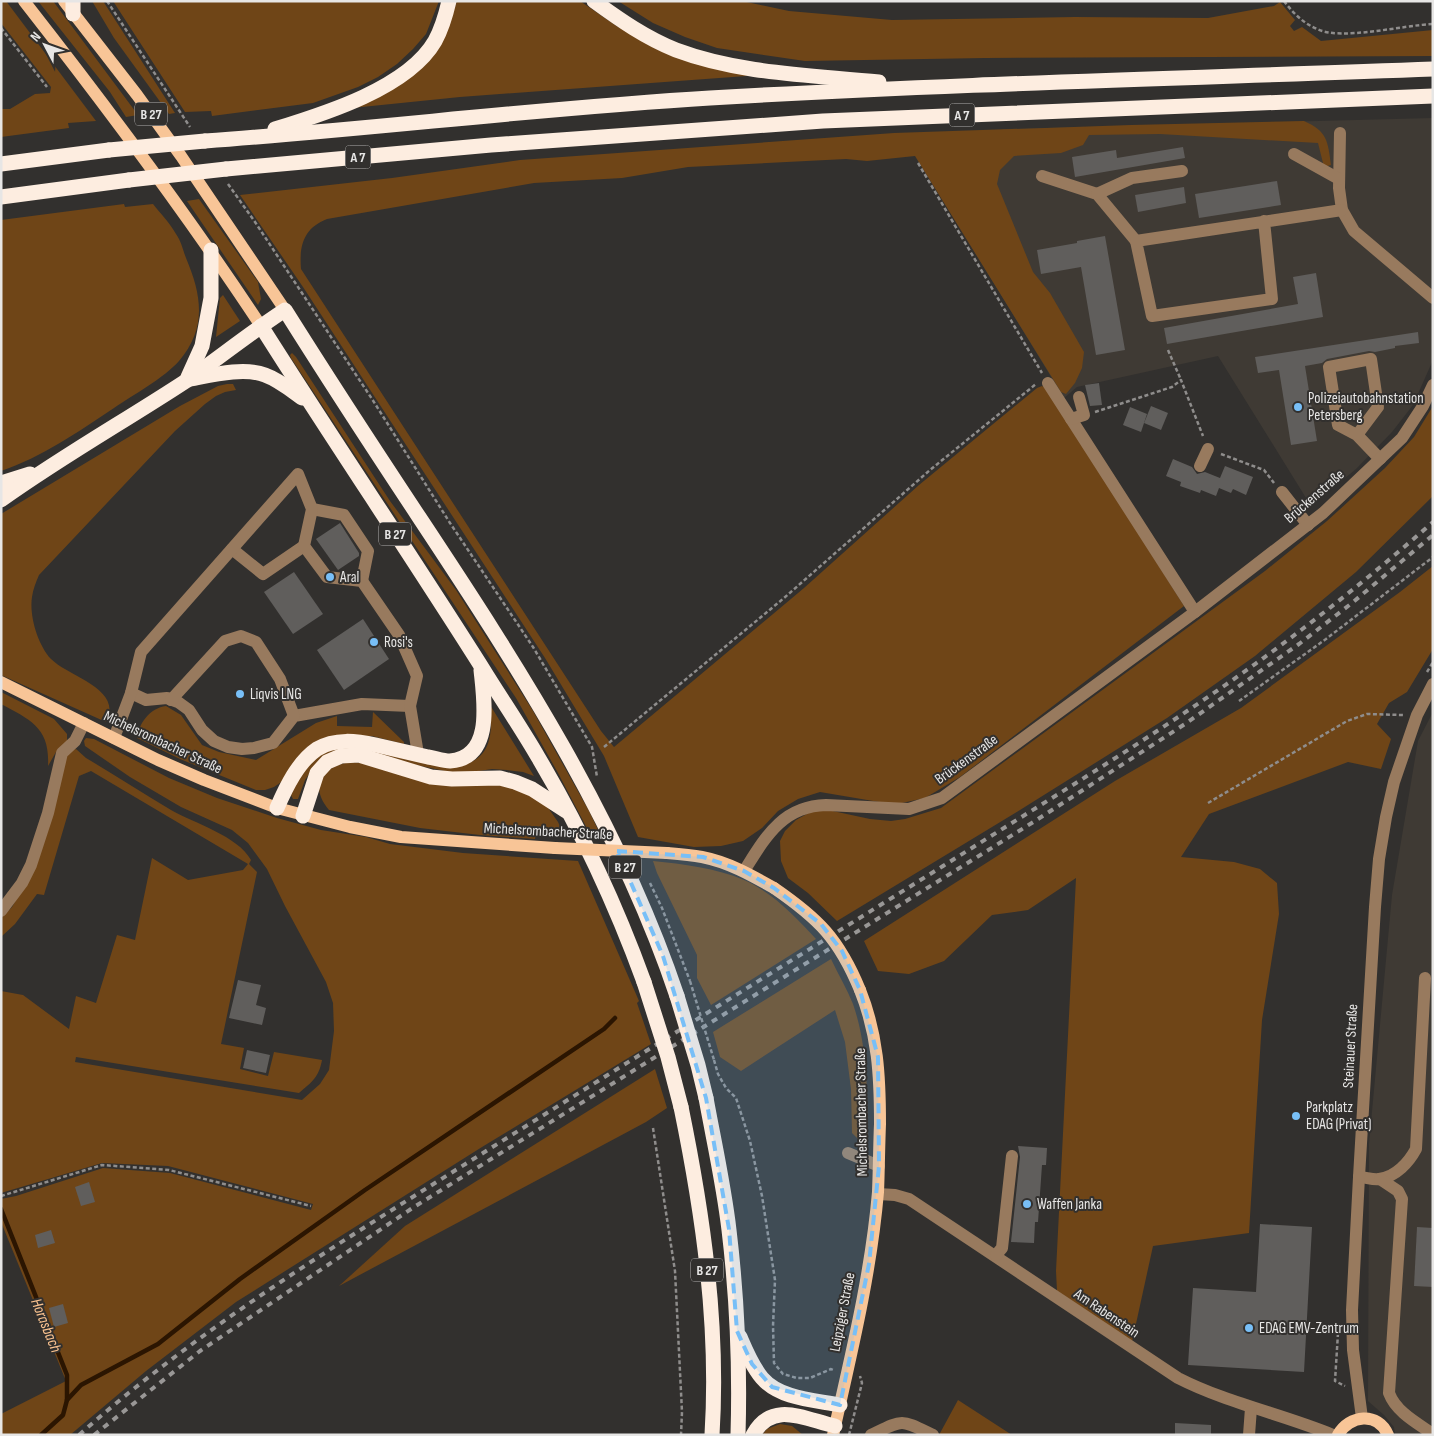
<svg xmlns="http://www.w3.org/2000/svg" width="1434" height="1436" viewBox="0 0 1434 1436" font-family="'Sofia Sans Condensed',sans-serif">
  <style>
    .built { fill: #3f3a34 }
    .green { fill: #6f4517 }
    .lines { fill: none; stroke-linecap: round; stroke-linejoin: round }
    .stream { stroke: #2b1501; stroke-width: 4.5 }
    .building { fill: #605e5c }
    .path { stroke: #8f8d8c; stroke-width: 2.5; stroke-dasharray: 4 2.5; stroke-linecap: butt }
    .minor { stroke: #987a5e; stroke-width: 12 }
    .major { stroke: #f8c597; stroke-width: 12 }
    .highway { stroke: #fdede0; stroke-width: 15 }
    .rail { stroke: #999796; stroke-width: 4; stroke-dasharray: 6 6; stroke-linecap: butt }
    .path-bridge { stroke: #8f8d8c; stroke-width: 2.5; stroke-dasharray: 4 2.5; stroke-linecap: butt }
    .major-bridge { stroke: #f8c597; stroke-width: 12 }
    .highway-bridge { stroke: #fdede0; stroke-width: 15 }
    .marked { fill: #78bff7; fill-opacity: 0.2; stroke: #78bff7; stroke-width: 4; stroke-dasharray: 10 6; stroke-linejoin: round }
    .poi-dot { fill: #78bff7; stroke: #32302e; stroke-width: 2 }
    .labels { text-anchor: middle; stroke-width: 4; stroke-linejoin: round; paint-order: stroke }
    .shield { fill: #32302e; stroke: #b1afae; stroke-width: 1 }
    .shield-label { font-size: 14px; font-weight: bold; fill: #e7e6e5 }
    .poi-label { font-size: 15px; fill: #e7e6e5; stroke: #32302e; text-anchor: start }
    .street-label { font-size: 15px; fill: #e7e6e5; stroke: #32302e }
    .water-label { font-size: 16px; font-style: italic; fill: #fbc390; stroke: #32302e }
  </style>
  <rect width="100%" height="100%" fill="#32302e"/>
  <!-- built -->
  <g class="built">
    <polygon points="1433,118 1433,360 1413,405 1392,432 1356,469 1311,506 1218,356 1077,387 1064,398 916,156 1004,129"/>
    <polygon points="1433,712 1433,1435 1395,1435 1394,1427 1384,1415 1368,1401 1369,1144 1392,895 1418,741"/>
  </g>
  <!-- green -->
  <g class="green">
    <polygon points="1,1 6,1 96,121 68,123 69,128 1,137 1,109 10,109 35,94 50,93 51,87 1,23"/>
    <polygon points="38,1 53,1 138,115 126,117 110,92"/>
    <polygon points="92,1 103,1 175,113 169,114 114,38"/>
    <polygon points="113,1 439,1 426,34 413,49 397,64 378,77 358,87 313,103 212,116 211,111 185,112"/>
    <polygon points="457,1 580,1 618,27 760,75 460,97 352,108 445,36"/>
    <polygon points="618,1 742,1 789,11 892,20 1075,17 1208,18 1274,6 1280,2 1295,20 1290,26 1294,31 1302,27 1321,41 1433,30 1433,56 985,58 805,61 717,48 685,37 653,23"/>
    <path d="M 1304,121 C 1327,131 1328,141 1331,165 L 1324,167 L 1318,143 L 1160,134 L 1089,135 L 1083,145 L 1061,153 L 1014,156 L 1000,170 L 997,184 L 1033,272 L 1050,293 L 1084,352 L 1082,368 L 1075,383 L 1066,394 L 1061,392 L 915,156 L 867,161 L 846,159 L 688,167 L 622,178 L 534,183 L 327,219 C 304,228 299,245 301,269 L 601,731 L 614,747 L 804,588 L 919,485 L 1037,388 L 1042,386 L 1048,389 L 1184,606 L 960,777 L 925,798 L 902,803 L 885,803 L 820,792 L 798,799 L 778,811 L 762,828 L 743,841 L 721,846 L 694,847 L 638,837 L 604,756 L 545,658 L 303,287 L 240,195 L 392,178 L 520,160 L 894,133 L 1131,125 Z"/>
    <polygon points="199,199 258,282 261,299 258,305 187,201"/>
    <path d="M 124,204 L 125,207 L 153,204 C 160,213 170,223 176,234 C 181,241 183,250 186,258 C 202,296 207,328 179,361 C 164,378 133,395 114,408 C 78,432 42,457 1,471 L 1,220 Z"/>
    <polygon points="223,295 240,321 216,337 220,298"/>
    <polygon points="292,353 296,357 390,501 456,590 533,711 589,811 601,836 591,836 558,773 516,698 291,358 290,355"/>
    <path d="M 227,384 L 233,384 L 236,390 L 225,392 L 216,396 L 205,404 L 175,431 L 39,575 C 36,582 33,589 32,597 C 29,616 38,645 51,659 C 69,677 124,689 106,722 L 1,675 L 1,514 L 180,406 L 218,386 Z"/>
    <polygon points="1433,406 1433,496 1356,572 1255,656 1167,718 1020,810 837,921 808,893 788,878 781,861 780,841 785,831 796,820 814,810 828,810 870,819 891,821 905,819 941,808 1265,571 1327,521 1385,468 1414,437"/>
    <polygon points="1433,566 1433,649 1407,692 1389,703 1377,724 1391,739 1381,769 1348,762 1209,814 1181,857 1234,862 1260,869 1277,883 1279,914 1262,1020 1249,1233 1153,1246 1132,1342 1057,1291 1056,1271 1076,878 1028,910 992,915 944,961 909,974 878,971 864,941 1115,781 1241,708 1400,592"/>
    <path d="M 1,692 L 54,719 L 67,734 L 67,743 L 56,752 L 48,766 C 50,728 31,720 1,704 Z"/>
    <path d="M 490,705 L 534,776 L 523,772 L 507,770 L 492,769 L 459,774 L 416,765 L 360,751 L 311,771 L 305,780 L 298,799 L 293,799 L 291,795 L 301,773 L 324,751 L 355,745 L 451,767 C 491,763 493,738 490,705 Z"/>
    <path d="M 166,706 L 181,715 L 202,745 L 219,752 L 256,760 L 316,723 L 337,716 L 337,726 L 372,727 L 373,712 L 404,742 L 404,744 L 372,736 L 349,736 L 274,787 L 265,790 L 256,790 L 180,759 L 137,738 C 139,723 150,708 166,706 Z"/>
    <path d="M 86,738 L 94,739 L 169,778 L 217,798 L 277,818 L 321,830 L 366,837 L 390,844 L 463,853 L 578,861 L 639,1001 L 637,1003 L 651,1044 L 482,1147 L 236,1302 L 146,1371 L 70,1435 L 1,1435 L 1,1414 L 66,1381 L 1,1222 L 1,1199 L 16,1196 L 103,1168 L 170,1173 L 311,1210 L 313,1204 L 168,1166 L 102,1163 L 1,1193 L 1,991 L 23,995 L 69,1029 L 76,996 L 96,1003 L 117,935 L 135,940 L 152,858 L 188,880 L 243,870 L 248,864 L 91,771 L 79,776 L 44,895 L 37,894 L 15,924 L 1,937 L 1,918 L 12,907 L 29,877 L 64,758 L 69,751 L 76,749 L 86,758 C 115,775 142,793 171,810 C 194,823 238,836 251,860 L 249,864 L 257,872 L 221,1044 L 244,1048 L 240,1069 L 268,1076 L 274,1052 L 322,1060 C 319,1077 312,1082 299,1093 L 76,1057 L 75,1062 L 302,1100 L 320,1084 L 329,1070 L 334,1031 L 333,1003 L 326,982 L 285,906 L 267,869 L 248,843 L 232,830 L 181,807 L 130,777 L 85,746 L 84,741 Z"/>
    <path d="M 350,762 L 361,763 L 503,782 L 544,802 L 558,822 L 564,835 L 536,834 L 535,839 L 480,835 L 420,828 L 329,810 C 309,786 321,767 350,762 Z"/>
    <path d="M 653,861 C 683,864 716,868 744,880 C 772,892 796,917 816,939 L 711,1005 L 697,978 L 697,955 L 657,873 Z"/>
    <path d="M 831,959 C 838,974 847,989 853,1004 C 869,1050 867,1101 868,1149 L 852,1133 L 851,1089 L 845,1042 L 835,1010 L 741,1071 L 720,1057 L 713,1032 Z"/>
    <polygon points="655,1069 667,1108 646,1122 339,1286 405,1226"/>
    <polygon points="958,1400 1012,1435 939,1435"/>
    <polygon points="780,1424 792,1426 803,1435 762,1435 767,1429"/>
  </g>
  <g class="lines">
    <!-- stream -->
    <g class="stream">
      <polyline points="1,1209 67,1375 67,1400 63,1415 41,1435"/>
      <polyline points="67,1400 81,1385 158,1344 240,1279 365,1190 604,1029 615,1018"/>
    </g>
  </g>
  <!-- building -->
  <g class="building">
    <polygon points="1183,147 1185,158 1075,177 1072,157 1116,150 1117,158"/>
    <polygon points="1277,181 1281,205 1199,218 1195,194"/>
    <polygon points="1184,187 1186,203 1138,212 1135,195"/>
    <polygon points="1105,236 1125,350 1096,355 1081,267 1041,274 1037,250 1077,243 1077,241"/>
    <polygon points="1316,273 1323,317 1167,344 1164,328 1298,304 1293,277"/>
    <polygon points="1418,332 1419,343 1395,346 1395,348 1375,352 1369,351 1327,359 1322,363 1305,366 1317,441 1291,445 1279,370 1258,373 1255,357"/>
    <polygon points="1099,383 1102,405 1090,406 1085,385"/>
    <polygon points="1151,406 1168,413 1161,430 1144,423"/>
    <polygon points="1130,407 1147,414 1141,432 1123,425"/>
    <polygon points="1173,459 1192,467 1197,474 1205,472 1220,478 1225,466 1253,477 1246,495 1233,489 1231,493 1219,488 1216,496 1201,490 1200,493 1180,486 1181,482 1166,476"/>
    <polygon points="340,523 359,553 359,556 338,570 316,539"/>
    <polygon points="294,572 323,614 293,634 264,592"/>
    <polygon points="363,619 389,659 344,690 317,650"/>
    <polygon points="238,980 261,985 256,1005 266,1008 262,1025 229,1018"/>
    <polygon points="247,1050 270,1055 266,1073 243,1068"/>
    <polygon points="1018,1146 1047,1148 1046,1165 1042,1165 1038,1222 1035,1222 1034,1243 1011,1242 1020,1157"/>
    <polygon points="89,1182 95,1202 81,1206 75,1187"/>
    <polygon points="1260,1224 1312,1227 1304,1372 1188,1365 1193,1288 1256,1292"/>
    <polygon points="1417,1227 1433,1228 1433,1287 1414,1286"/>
    <polygon points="51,1230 55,1243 38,1248 35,1235"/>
    <polygon points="63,1304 68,1323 54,1327 49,1308"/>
    <polygon points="1175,1423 1211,1425 1211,1435 1175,1435"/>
  </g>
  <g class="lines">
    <!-- path -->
    <g class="path">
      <polyline points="107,1 190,127"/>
      <path d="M 1284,1 C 1293,13 1303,23 1317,29 C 1341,41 1404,25 1433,24"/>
      <polyline points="1,28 47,87"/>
      <polyline points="918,163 1042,373"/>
      <polyline points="228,184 255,222 372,399 450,523 533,647 592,747 597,777"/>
      <polyline points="1168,350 1181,380"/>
      <polyline points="1095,412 1172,387 1181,380 1203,436"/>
      <polyline points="1221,454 1264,470 1274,483"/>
      <polyline points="1427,672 1433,662"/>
      <polyline points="1239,701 1326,639 1433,557"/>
      <polyline points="604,747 784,598 930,470 1036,384"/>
      <polyline points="1208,803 1347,721 1367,714 1403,715"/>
      <polyline points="650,883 662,908 690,981"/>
      <polyline points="714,1060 718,1074 726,1088 736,1098 750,1141 762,1196 775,1280 773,1326 774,1363 783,1374 797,1378 810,1378 831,1369 835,1371"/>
      <polyline points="653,1128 675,1271 682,1412 681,1435"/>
      <polyline points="1,1196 102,1165 169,1170 311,1206"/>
      <polyline points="1338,1333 1335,1381 1345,1386"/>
      <polyline points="849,1435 862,1383 860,1376"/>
    </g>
    <!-- minor -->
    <g class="minor">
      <polyline points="1340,133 1339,188 1342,210 1354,231 1433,298"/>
      <polyline points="1294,154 1339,179"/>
      <polyline points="1042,176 1097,194 1136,241"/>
      <polyline points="1097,194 1132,178 1182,171"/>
      <polyline points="1264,221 1272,299 1152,316 1136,241 1342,210"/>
      <polyline points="1048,383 1195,612"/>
      <polyline points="1071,419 1084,415 1079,397"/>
      <polyline points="1357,435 1378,407 1371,359 1329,367 1338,425 1357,435 1380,459"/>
      <polyline points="1200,466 1208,449"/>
      <polyline points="1282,492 1308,525"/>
      <polyline points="312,509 344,515 368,551 362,581"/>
      <polyline points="232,549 263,574 304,546"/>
      <polyline points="131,693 146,700 167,698 178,702 189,710 202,730 214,741 228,747 242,749 254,748 273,743 294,716 362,704 410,706"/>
      <polyline points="171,700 225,641 241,636 256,642 280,679 294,716"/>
      <polyline points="114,738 131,693 141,652 298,474 312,509 304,546 327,577 362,581 399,635 417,676 410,706 418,754"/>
      <path d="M 744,871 C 765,838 782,806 826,805 L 909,809 L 942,798 L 1195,612 L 1323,513 L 1402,438 L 1423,406 L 1433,385"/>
      <polyline points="1,911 22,883 31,865 48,813 62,753 75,741 84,723"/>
      <polyline points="848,1153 879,1166"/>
      <path d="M 1359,1177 C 1365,1177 1373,1180 1379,1179 C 1396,1177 1409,1162 1416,1149 L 1425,978"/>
      <path d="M 1380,1179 L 1398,1191 L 1402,1199 L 1389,1393 C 1396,1412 1417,1423 1433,1434"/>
      <path d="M 878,1194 L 895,1195 L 909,1199 L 1178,1378 C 1227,1403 1282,1414 1333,1435"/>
      <polyline points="996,1255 1002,1248 1012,1156"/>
      <polyline points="1362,1418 1353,1350 1352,1310 1359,1177 1375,907 1379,859 1386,817 1394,782 1417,715 1433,684"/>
      <path d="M 871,1435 C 904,1419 900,1419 933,1435"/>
      <polyline points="1249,1435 1251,1408"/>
    </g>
    <!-- major -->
    <g class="major">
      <path d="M 24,1 C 107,107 187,214 261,326"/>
      <polyline points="64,1 137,95 181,156 285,310"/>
      <polyline points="1,682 158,760 204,780 277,808 350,827 401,837 555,848"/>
      <path d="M 667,853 C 679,854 691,855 702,857 C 728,862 751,875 774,888"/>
      <path d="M 833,1435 C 851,1355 871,1274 878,1192 C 879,1169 879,1147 880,1124 C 880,1076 878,1035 860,990"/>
      <path d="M 1338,1435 C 1349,1415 1378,1411 1388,1435"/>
    </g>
    <!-- highway -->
    <g class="highway">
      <polyline points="73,1 73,14"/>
      <path d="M 594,1 C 620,20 646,38 676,50 C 740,74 811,75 879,82"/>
      <path d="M 275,129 C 324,114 408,88 435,41 C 441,30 446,14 449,1"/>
      <path d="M 205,141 C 374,129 541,108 710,98 C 951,84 1192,78 1433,69"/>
      <polyline points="1,164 109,150"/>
      <polyline points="226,169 491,145 823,121 1433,96"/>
      <polyline points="1,197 129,180"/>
      <path d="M 261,326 C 333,440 409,552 481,666 C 500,697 520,726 538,757 C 580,828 616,905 644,982"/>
      <polyline points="188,377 202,346 211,298 211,250"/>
      <path d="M 191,379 C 212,375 244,367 265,375 C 279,380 291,390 302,398"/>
      <polyline points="1,483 30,474"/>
      <path d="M 1,500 C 61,457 125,421 186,381 C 219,358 251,332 285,310 C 329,380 374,449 419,517 C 519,668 619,823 677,996"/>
      <path d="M 277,808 C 286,787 298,762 317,749 C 335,738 357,741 376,745 C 394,749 411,753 428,757 C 435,758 443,761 450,761 C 494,758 484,700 481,670"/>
      <polyline points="303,816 317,773 327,762 341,756 359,755 431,777 452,779 500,778 515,782 532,789 566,811"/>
      <path d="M 706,1098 C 714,1142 724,1186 729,1230 C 737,1297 740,1367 738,1435"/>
      <path d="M 681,1107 C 703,1214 719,1325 712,1435"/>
      <path d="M 740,1337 C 746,1351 752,1366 762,1378 C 780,1399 815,1400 840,1405"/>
      <path d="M 753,1435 C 772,1400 804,1419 835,1426"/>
    </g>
    <!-- rail -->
    <g class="rail">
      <path d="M 79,1435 C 202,1326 344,1240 483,1153 C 636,1057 789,962 943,866 C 1029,812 1115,760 1199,703 C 1281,648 1359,587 1433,522"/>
      <polyline points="94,1435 200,1351 414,1207 1035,821 1185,724 1299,644 1352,603 1433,535"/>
    </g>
    <!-- path-bridge -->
    <polyline class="path-bridge" points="690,981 714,1060"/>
    <!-- major-bridge -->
    <g class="major-bridge">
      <polyline points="555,848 667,853"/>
      <path d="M 774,888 C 819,919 839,939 860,990"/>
    </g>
    <!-- highway-bridge -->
    <g class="highway-bridge">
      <polyline points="109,150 205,141"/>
      <polyline points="129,180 226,169"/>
      <polyline points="644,982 668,1057 681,1107"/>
      <polyline points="677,996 698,1065 706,1098"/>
    </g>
  </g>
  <!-- marked area -->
  <path class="marked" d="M 617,851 L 703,857 L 744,871 L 774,888 L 821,924 L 842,951 L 860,990 L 878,1057 L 879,1166 L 869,1264 L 840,1405 L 772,1387 L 752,1364 L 737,1331 L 729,1229 L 706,1098 L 663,956 Z"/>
  <!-- markers -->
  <g class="poi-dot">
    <circle cx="1298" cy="407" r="5"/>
    <circle cx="330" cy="577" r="5"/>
    <circle cx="374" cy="642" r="5"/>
    <circle cx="240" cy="694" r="5"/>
    <circle cx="1296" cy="1116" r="5"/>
    <circle cx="1027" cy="1204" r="5"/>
    <circle cx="1249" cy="1328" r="5"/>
  </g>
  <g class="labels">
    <!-- shield labels -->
    <g class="shield">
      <rect x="135" y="102.5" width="32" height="23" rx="4"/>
      <rect x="949.5" y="103.5" width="25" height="23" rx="4"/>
      <rect x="345.5" y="145.5" width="25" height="23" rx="4"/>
      <rect x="379" y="522.5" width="32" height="23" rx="4"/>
      <rect x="609" y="855.5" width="32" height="23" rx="4"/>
      <rect x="691" y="1258.5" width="32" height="23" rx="4"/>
    </g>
    <g class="shield-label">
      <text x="151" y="119">B 27</text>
      <text x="962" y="120">A 7</text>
      <text x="358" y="162">A 7</text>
      <text x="395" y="539">B 27</text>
      <text x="625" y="872">B 27</text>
      <text x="707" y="1275">B 27</text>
    </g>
    <!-- poi labels -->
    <g class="poi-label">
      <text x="1308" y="403">Polizeiautobahnstation<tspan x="1308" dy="17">Petersberg</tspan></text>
      <text x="340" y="582">Aral</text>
      <text x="384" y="647">Rosi's</text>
      <text x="250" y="699">Liqvis LNG</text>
      <text x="1306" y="1112">Parkplatz<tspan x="1306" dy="17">EDAG (Privat)</tspan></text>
      <text x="1037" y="1209">Waffen Janka</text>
      <text x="1259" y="1333">EDAG EMV-Zentrum</text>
    </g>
    <!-- street labels -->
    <g class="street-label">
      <text transform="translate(1314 496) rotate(-41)" y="5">Brückenstraße</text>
      <text transform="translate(163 742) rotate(25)" y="5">Michelsrombacher Straße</text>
      <text transform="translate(966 759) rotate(-36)" y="5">Brückenstraße</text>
      <text transform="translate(548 831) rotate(3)" y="5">Michelsrombacher Straße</text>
      <text transform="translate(1350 1046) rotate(-87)" y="5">Steinauer Straße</text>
      <text transform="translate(861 1112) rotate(-91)" y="5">Michelsrombacher Straße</text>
      <text transform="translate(842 1312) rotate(-79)" y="5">Leipziger Straße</text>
      <text transform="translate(1107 1313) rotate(34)" y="5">Am Rabenstein</text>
    </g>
    <!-- water labels -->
    <g class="water-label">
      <text transform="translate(47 1325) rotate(68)" y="6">Horasbach</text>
    </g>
  </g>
  <!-- border -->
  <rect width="1434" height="1436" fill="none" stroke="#e7e6e5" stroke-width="5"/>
  <!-- north arrow -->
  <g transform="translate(45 45) rotate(311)" stroke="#32302e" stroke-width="4" paint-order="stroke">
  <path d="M0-4L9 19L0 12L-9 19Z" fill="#e7e6e5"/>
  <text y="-8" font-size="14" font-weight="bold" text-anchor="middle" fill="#e7e6e5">N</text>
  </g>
</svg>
